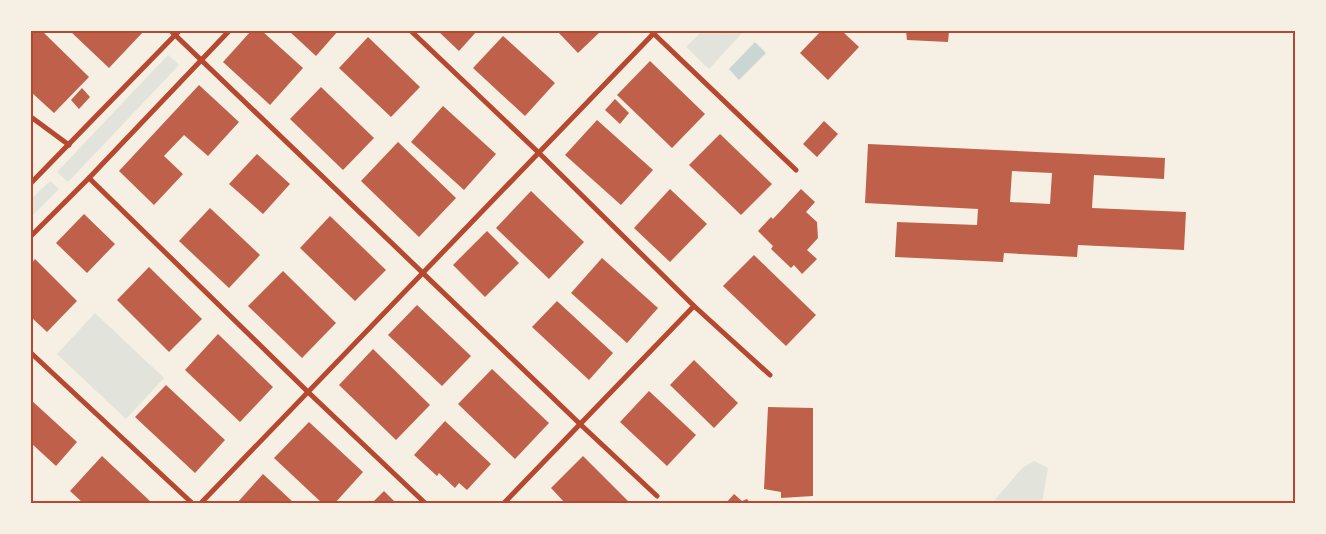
<svg xmlns="http://www.w3.org/2000/svg" width="1326" height="534" viewBox="0 0 1326 534" font-family="Raleway,sans-serif">
  <style>
    .green { fill: #e2e4dc }
    .water { fill: #c9d6d2 }
    .building { fill: #bf614a; fill-rule: evenodd }
    .lines { fill: none; stroke-linecap: round; stroke-linejoin: round }
    .minor { stroke: #b5482f; stroke-width: 5 }
    .neatline { fill: none; stroke: #b5482f; stroke-width: 2 }
  </style>
  <rect width="100%" height="100%" fill="#f6efe4"/>
  <!-- green -->
  <g class="green">
    <polygon points="702,31 744,31 709,69 686,47"/>
    <polygon points="168,55 179,65 68,182 57,172"/>
    <polygon points="50,181 59,189 31,217 31,199"/>
    <polygon points="95,313 164,378 126,419 57,354"/>
    <polygon points="1034,461 1048,468 1042,503 992,503 1022,468"/>
  </g>
  <!-- water -->
  <polygon class="water" points="755,42 766,53 739,80 729,69"/>
  <!-- building -->
  <g class="building">
    <polygon points="31,31 42,31 89,77 54,113 31,92"/>
    <polygon points="70,31 142,31 143,32 109,68"/>
    <polygon points="251,31 262,31 303,68 270,105 223,62"/>
    <polygon points="289,31 338,31 316,56"/>
    <polygon points="438,31 477,31 459,51"/>
    <polygon points="557,31 601,31 578,53"/>
    <polygon points="821,31 842,31 859,47 828,80 800,53"/>
    <polygon points="906,31 949,31 948,42 907,40"/>
    <polygon points="503,36 555,83 525,116 473,68"/>
    <polygon points="368,37 420,87 391,117 339,68"/>
    <polygon points="650,61 705,114 672,148 617,95"/>
    <polygon points="199,85 239,122 208,156 184,135 164,156 183,174 154,205 119,171"/>
    <polygon points="321,87 374,138 343,170 290,119"/>
    <polygon points="82,88 90,97 79,109 71,100"/>
    <polygon points="615,99 629,113 620,124 605,110"/>
    <polygon points="443,106 496,154 464,190 411,142"/>
    <polygon points="597,120 653,170 621,205 565,155"/>
    <polygon points="824,121 838,134 817,157 803,144"/>
    <polygon points="720,134 772,184 741,215 689,165"/>
    <polygon points="398,142 456,198 419,237 361,181"/>
    <path d="M 868,144 L 1165,158 L 1164,179 L 1094,175 L 1092,208 L 1186,212 L 1184,250 L 1078,245 L 1077,257 L 1004,253 L 1003,262 L 895,257 L 897,222 L 977,225 L 978,209 L 865,203 ZM 1012,171 L 1052,173 L 1050,204 L 1010,202 Z"/>
    <polygon points="257,154 290,184 263,214 229,184"/>
    <polygon points="670,189 707,224 670,262 634,228"/>
    <polygon points="801,189 815,202 806,212 817,222 818,238 807,250 817,259 802,274 794,265 791,268 771,249 773,246 758,231 771,217 773,219"/>
    <polygon points="531,191 584,242 549,279 496,228"/>
    <polygon points="210,208 260,255 229,288 179,241"/>
    <polygon points="84,214 115,244 87,273 56,243"/>
    <polygon points="330,216 386,270 355,301 300,248"/>
    <polygon points="487,231 519,263 485,297 453,265"/>
    <polygon points="754,255 816,315 786,346 723,286"/>
    <polygon points="602,258 658,308 627,343 571,293"/>
    <polygon points="35,259 77,301 47,332 31,317 31,264"/>
    <polygon points="149,267 202,319 169,352 117,300"/>
    <polygon points="283,271 336,323 302,358 248,306"/>
    <polygon points="557,301 613,353 589,380 532,327"/>
    <polygon points="417,305 471,356 442,386 388,335"/>
    <polygon points="218,334 273,387 240,422 185,370"/>
    <polygon points="373,349 430,405 396,440 339,385"/>
    <polygon points="694,360 738,403 714,428 670,385"/>
    <polygon points="492,369 549,423 515,459 458,404"/>
    <polygon points="166,385 225,440 195,473 135,417"/>
    <polygon points="649,391 696,435 667,466 620,422"/>
    <polygon points="31,400 77,442 56,466 31,443"/>
    <polygon points="768,407 813,408 813,496 781,498 781,492 764,489"/>
    <polygon points="445,421 491,464 467,490 459,483 455,488 439,473 437,476 414,455"/>
    <polygon points="309,422 363,472 335,503 322,503 274,458"/>
    <polygon points="102,456 152,503 83,503 70,491"/>
    <polygon points="583,456 630,503 565,503 551,488"/>
    <polygon points="263,474 294,503 237,503"/>
    <polygon points="384,491 396,503 372,503"/>
    <polygon points="734,494 742,501 747,499 750,503 726,503"/>
  </g>
  <g class="lines">
    <!-- minor -->
    <g class="minor">
      <polyline points="171,31 580,424 657,496"/>
      <polyline points="411,31 539,153 694,306 770,375"/>
      <polyline points="652,32 796,170"/>
      <polyline points="31,117 69,145"/>
      <polyline points="89,178 308,392 425,503"/>
      <polyline points="31,183 179,31"/>
      <polyline points="31,236 89,178 229,31"/>
      <polyline points="31,353 192,503"/>
      <polyline points="201,503 656,31"/>
      <polyline points="504,503 694,306"/>
    </g>
  </g>
  <!-- border -->
  <rect width="1326" height="534" fill="none" stroke="#f6efe4" stroke-width="65"/>
  <rect x="32" y="32" width="1262" height="470" class="neatline"/>
</svg>
